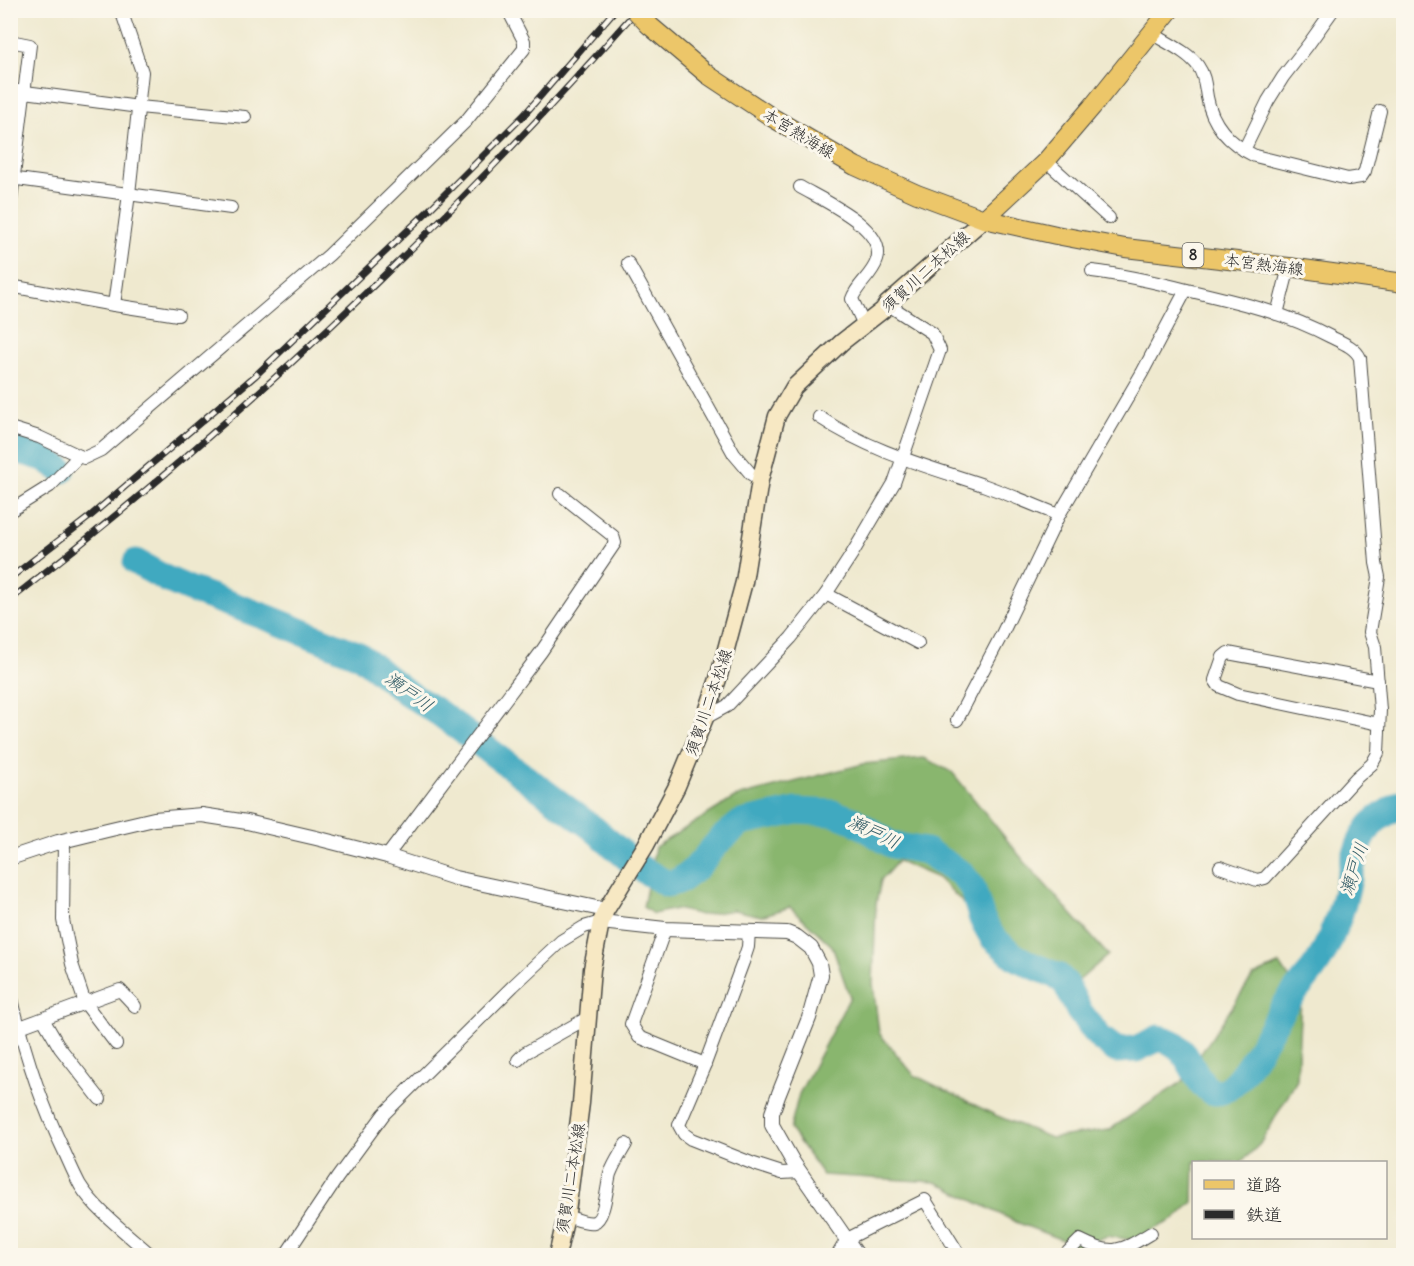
<svg xmlns="http://www.w3.org/2000/svg" width="1414" height="1266" viewBox="0 0 1414 1266" font-family="Delius,'Klee One',sans-serif">
  <style>
    .forest { fill: #89b66e; stroke: #5a704c; stroke-width: 1.5 }
    .lines { fill: none; stroke-linecap: round; stroke-linejoin: round }
    .river { stroke: #40a9c0; stroke-width: 27 }
    .minor-casing { stroke: #484844; stroke-width: 14 }
    .tertiary-casing { stroke: #484844; stroke-width: 16 }
    .secondary-casing { stroke: #484844; stroke-width: 19 }
    .primary-casing { stroke: #484844; stroke-width: 20 }
    .minor { stroke: #fff; stroke-width: 12 }
    .tertiary { stroke: #fff; stroke-width: 14 }
    .secondary { stroke: #f7e8c3; stroke-width: 16 }
    .primary { stroke: #ecc669; stroke-width: 18 }
    .rail-casing { stroke: #2b2b2b; stroke-width: 7 }
    .rail { stroke: #fbf7ec; stroke-width: 4.5; stroke-dasharray: 14; stroke-linecap: butt }
    .primary-bridge-casing { stroke: #484844; stroke-width: 20; stroke-linecap: butt }
    .primary-bridge { stroke: #ecc669; stroke-width: 18 }
    .labels { text-anchor: middle; stroke-width: 6; stroke-linejoin: round; paint-order: stroke }
    .shield { fill: #fbf7ec; stroke: #696865; stroke-width: 1.5 }
    .shield-label { font-size: 15px; font-weight: bold; fill: #2b2b2b }
    .street-label { font-size: 16px; fill: #2b2b2b; stroke: #fbf7ec }
    .water-label { font-size: 18px; font-style: italic; fill: #335d67; stroke: #fbf7ec }
  </style>
  <rect width="100%" height="100%" fill="#fbf7ec"/>
  <filter id="ink" filterUnits="userSpaceOnUse"><feTurbulence type="fractalNoise" baseFrequency=".0167" numOctaves="2"/><feDisplacementMap in="SourceGraphic" scale="12" xChannelSelector="R" yChannelSelector="G"/><feConvolveMatrix kernelMatrix="1 2 1 2 8 2 1 2 1" color-interpolation-filters="sRGB"/></filter>
  <filter id="wash" filterUnits="userSpaceOnUse"><feTurbulence type="fractalNoise" baseFrequency=".008" numOctaves="4" result="noise"/><feDisplacementMap in="SourceGraphic" scale="24" xChannelSelector="R" yChannelSelector="G"/><feGaussianBlur stdDeviation="1.35" result="paint"/><feColorMatrix in="noise" values="0 0 0 0 0 0 0 0 0 0 0 0 0 0 0 0 0 1.4 0 .05"/><feComposite in="paint" operator="in"/></filter>
  <g filter="url(#wash)">
    <rect width="100%" height="100%" fill="#efe9cf"/>
    <!-- forest -->
    <polygon class="forest" points="924,758 952,772 1024,861 1108,955 1076,983 996,935 938,878 898,861 881,880 876,904 873,983 879,1033 914,1075 995,1115 1051,1138 1109,1130 1182,1082 1253,976 1280,964 1301,996 1297,1080 1260,1144 1241,1162 1194,1162 1193,1202 1175,1219 1132,1240 1107,1236 1080,1247 1016,1222 936,1182 823,1175 790,1129 799,1094 850,997 832,946 790,907 761,916 734,910 701,915 676,909 653,914 643,907 655,847 736,797 863,764"/>
    <g class="lines">
      <!-- river -->
      <g class="river">
        <polyline points="10,448 44,458 62,470"/>
        <path d="M 136,562 L 166,579 L 189,589 L 271,619 L 359,655 L 406,692 L 439,713 L 594,829 L 637,866 L 667,884 L 679,881 L 695,869 L 720,840 L 741,823 L 797,811 L 833,813 L 853,820 L 892,845 L 926,851 L 962,874 L 972,887 L 982,919 L 993,938 L 1014,956 L 1031,965 L 1058,976 L 1066,984 L 1079,1011 L 1100,1038 L 1116,1050 L 1136,1049 L 1159,1038 C 1194,1044 1193,1089 1215,1092 C 1240,1095 1272,1023 1285,1005 C 1298,987 1315,971 1325,950 C 1330,939 1335,928 1339,916 C 1349,888 1351,851 1370,826 C 1378,817 1393,809 1404,802"/>
      </g>
    </g>
  </g>
  <g filter="url(#ink)">
    <g class="lines">
      <!-- minor casing -->
      <g class="minor-casing">
        <g id="minor">
          <path d="M 1153,34 C 1167,43 1188,52 1198,66 C 1205,76 1205,86 1207,97 C 1212,125 1230,144 1255,156 L 1348,179 L 1361,177 L 1365,171 L 1380,111"/>
          <polyline points="10,41 30,45 10,208"/>
          <polyline points="10,90 139,107 245,117"/>
          <polyline points="1244,150 1268,101 1283,77 1308,45 1333,10"/>
          <polyline points="1046,161 1109,218"/>
          <polyline points="10,178 231,208"/>
          <path d="M 800,187 C 822,200 887,228 877,260 C 872,276 857,284 852,299 L 864,325"/>
          <polyline points="628,263 734,454 751,474 760,480"/>
          <path d="M 1092,271 C 1124,275 1155,282 1187,290 C 1238,302 1284,312 1331,337 C 1341,342 1355,347 1360,358 L 1376,563 L 1379,577 L 1370,632 L 1375,647 L 1380,710 L 1378,753 L 1372,764 L 1356,778 L 1265,878 L 1257,880 L 1220,867"/>
          <polyline points="10,286 114,305 129,194 142,72 121,10"/>
          <polyline points="114,305 178,315"/>
          <polyline points="1277,314 1289,267"/>
          <path d="M 819,417 C 872,452 923,465 983,485 C 1008,494 1034,505 1059,515"/>
          <polyline points="10,428 39,437 84,458 101,450 329,255 466,121 524,49 524,41 508,10"/>
          <polyline points="10,511 50,486 79,456"/>
          <polyline points="826,594 918,643"/>
          <polyline points="1378,681 1228,653 1223,657 1215,680 1219,686 1238,694 1379,724"/>
          <polyline points="705,718 727,706 791,638 826,594 852,554 894,483 940,350 932,333 887,304"/>
          <polyline points="957,720 1002,634 1059,515 1142,373 1186,290"/>
          <polyline points="64,840 63,920 72,964 85,1003 116,1044"/>
          <polyline points="387,856 541,652 615,543 613,536 560,494"/>
          <polyline points="665,929 631,1024 639,1037 705,1064 679,1125 684,1134 691,1139 754,1164 782,1173 800,1172"/>
          <path d="M 10,990 C 22,1045 40,1101 64,1151 C 69,1162 74,1174 80,1185 C 96,1211 129,1235 152,1256"/>
          <polyline points="43,1019 60,1048 100,1099"/>
          <polyline points="20,1027 120,990 135,1006"/>
          <polyline points="518,1060 525,1053 589,1017"/>
          <polyline points="705,1064 743,962 748,947 749,931"/>
          <path d="M 566,1216 C 573,1218 587,1224 594,1222 C 605,1219 607,1184 610,1174 C 614,1163 621,1153 626,1144"/>
          <polyline points="285,1256 337,1178 384,1114 513,986 561,941 584,927 601,922"/>
          <polyline points="837,1256 847,1239 925,1200 960,1256"/>
          <path d="M 1064,1256 L 1080,1240 C 1113,1257 1121,1251 1151,1233"/>
        </g>
      </g>
      <!-- tertiary casing -->
      <g class="tertiary-casing">
        <g id="tertiary">
          <polyline points="10,858 58,842 107,830 154,819 202,815 247,822 316,838 387,856 455,878 606,910"/>
          <polyline points="601,922 665,929 787,933 797,937 811,948 819,963 821,975 809,1018 778,1096 772,1113 772,1125 793,1162 858,1256"/>
        </g>
      </g>
      <!-- secondary casing -->
      <g class="secondary-casing">
        <polyline id="secondary" points="557,1256 567,1212 572,1173 581,1103 592,969 601,922 606,910 646,845 677,786 705,718 718,679 744,582 760,480 777,416 794,387 842,342 883,310 887,304 984,219"/>
      </g>
      <!-- primary casing -->
      <g class="primary-casing">
        <g id="primary">
          <polyline points="649,25 708,75 773,118 855,166 917,194 984,219 1056,235 1125,248 1289,267 1404,283"/>
          <polyline points="984,219 1046,161 1092,107 1170,10"/>
        </g>
      </g>
      <!-- minor -->
      <use href="#minor" class="minor"/>
      <!-- tertiary -->
      <use href="#tertiary" class="tertiary"/>
      <!-- secondary -->
      <use href="#secondary" class="secondary"/>
      <!-- primary -->
      <use href="#primary" class="primary"/>
      <!-- rail casing -->
      <g class="rail-casing">
        <g id="rail">
          <polyline points="10,578 88,518 256,375 427,212 524,115 615,10"/>
          <path d="M 10,600 C 237,424 447,226 637,10"/>
        </g>
      </g>
      <!-- rail -->
      <use href="#rail" class="rail"/>
      <!-- primary-bridge casing -->
      <g class="primary-bridge-casing">
        <polyline id="primary-bridge" points="635,10 649,25"/>
      </g>
      <!-- primary-bridge -->
      <use href="#primary-bridge" class="primary-bridge"/>
    </g>
  </g>
  <g class="labels">
    <!-- shield labels -->
    <rect class="shield" x="1182.5" y="243" width="21" height="24" rx="4.5"/>
    <g class="shield-label">
      <text x="1193" y="260">8</text>
    </g>
    <!-- street labels -->
    <g class="street-label">
      <text transform="translate(799 133) rotate(31)" y="6">本宮熱海線</text>
      <text transform="translate(1264 264) rotate(7)" y="6">本宮熱海線</text>
      <text transform="translate(925 271) rotate(-42)" y="6">須賀川二本松線</text>
      <text transform="translate(708 702) rotate(-71)" y="6">須賀川二本松線</text>
      <text transform="translate(570 1178) rotate(-81)" y="6">須賀川二本松線</text>
    </g>
    <!-- water labels -->
    <g class="water-label">
      <text transform="translate(409 692) rotate(36)" y="6">瀬戸川</text>
      <text transform="translate(874 832) rotate(26)" y="6">瀬戸川</text>
      <text transform="translate(1354 869) rotate(-72)" y="6">瀬戸川</text>
    </g>
  </g>
  <!-- margin -->
  <rect width="1414" height="1266" fill="none" stroke="#fbf7ec" stroke-width="36"/>
  <!-- legend -->
  <rect x="1192" y="1161" width="195" height="78" fill="#fbf7ec" stroke="#a8a59f" stroke-width="1.5"/>
  <rect x="1204" y="1180" width="30" height="9" fill="#ecc669" stroke="#a8a59f" stroke-width="1.5"/>
  <text x="1246" y="1191" font-size="18" fill="#2b2b2b">道路</text>
  <rect x="1204" y="1210" width="30" height="9" fill="#2b2b2b" stroke="#a8a59f" stroke-width="1.5"/>
  <text x="1246" y="1221" font-size="18" fill="#2b2b2b">鉄道</text>
</svg>
